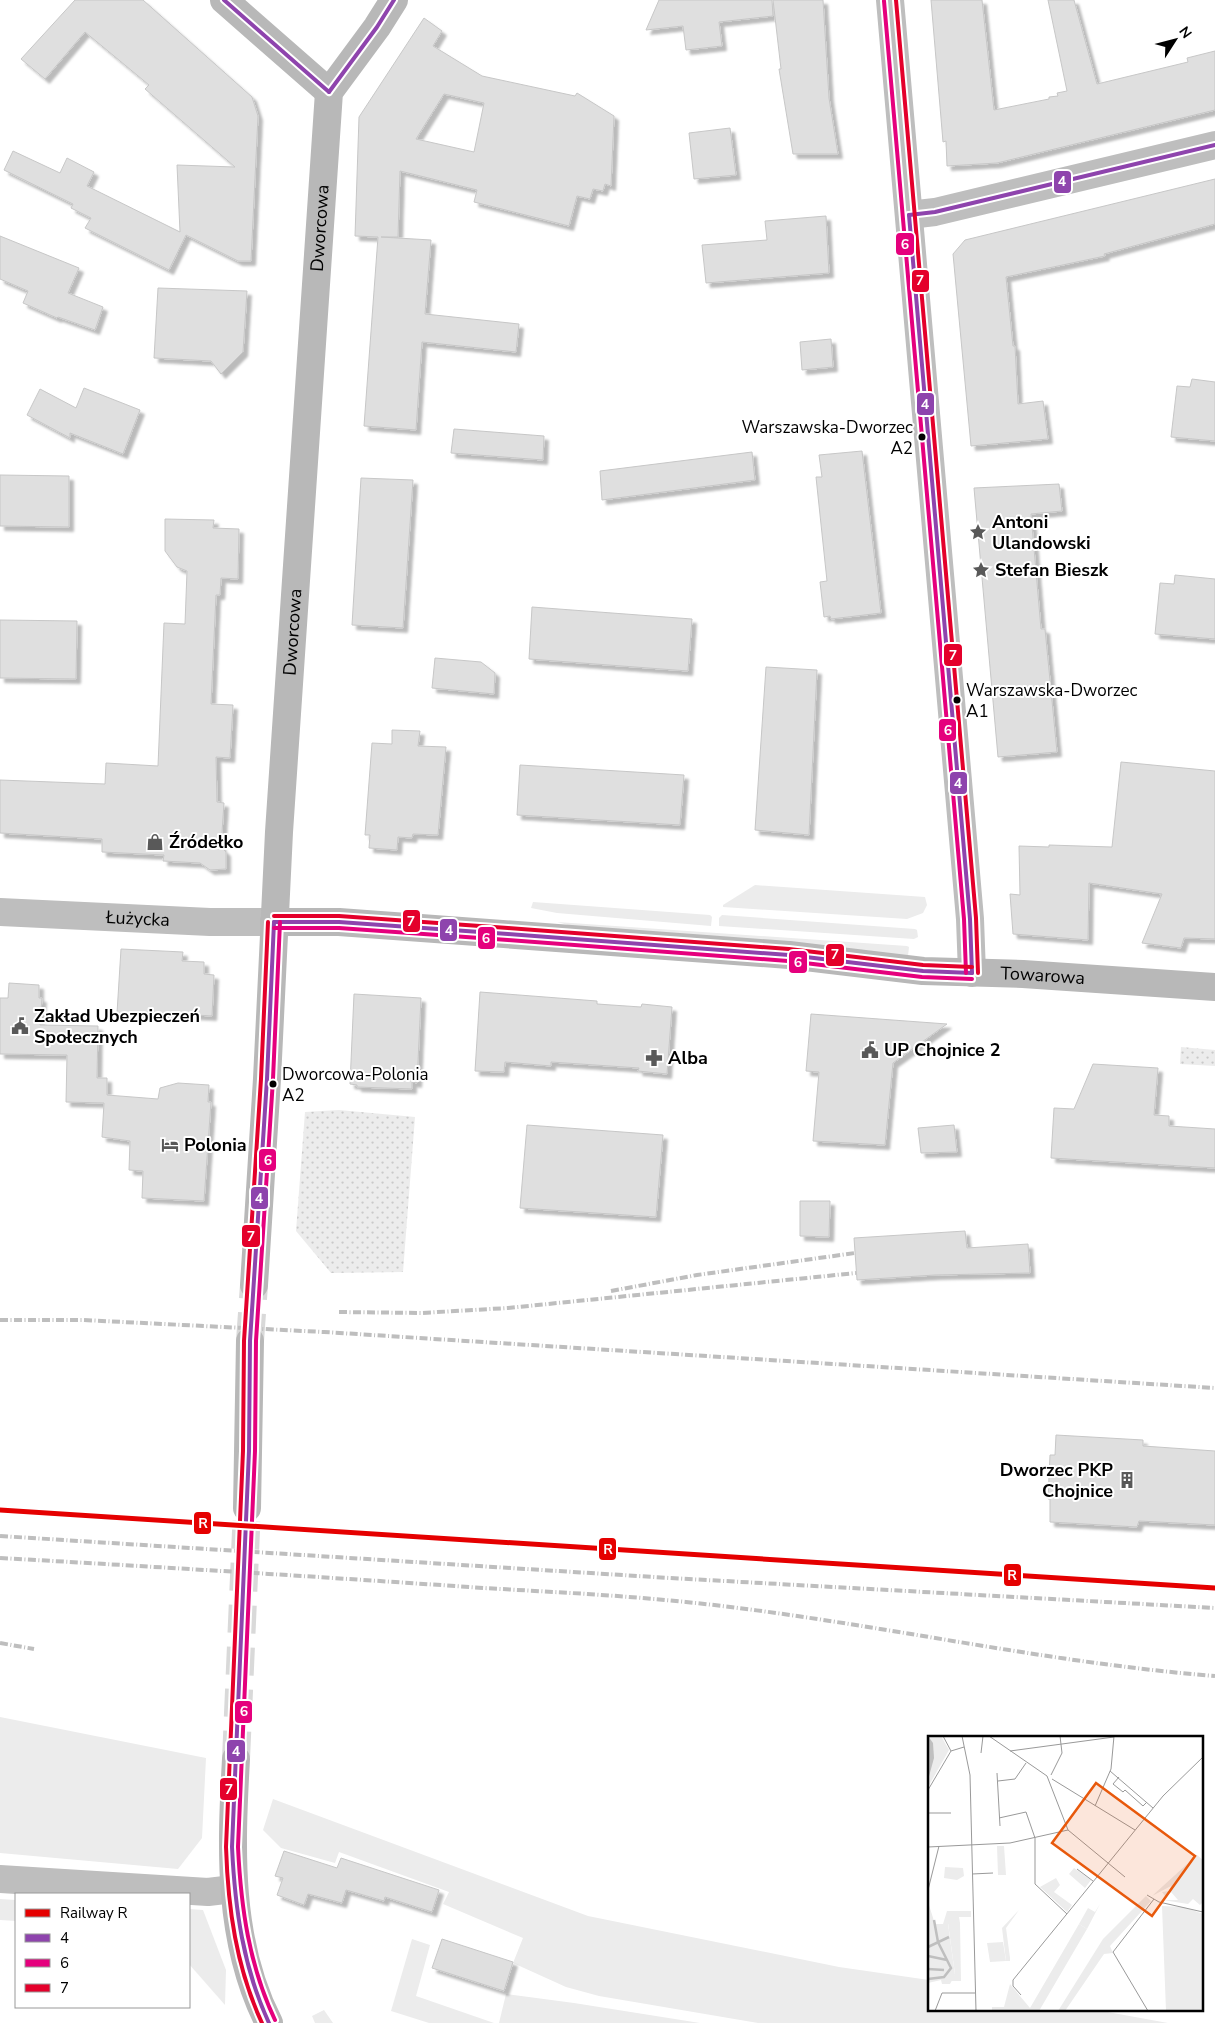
<svg xmlns="http://www.w3.org/2000/svg" width="1215" height="2023" viewBox="0 0 1215 2023" font-family="'Nunito Sans',sans-serif">
  <style>
    .grass { fill: #ececec }
    .garden { fill: url(#garden-dots) }
    .building { fill: #dfdfdf; stroke: #c7c7c7; fill-rule: evenodd; filter: url(#shadow) }
    .lines { fill: none; stroke-linecap: round; stroke-linejoin: round }
    .secondary-tunnel { stroke: #d9d9d9; stroke-width: 28; stroke-dasharray: 28 14; stroke-linecap: butt }
    .street { stroke: #bebebe; stroke-width: 28 }
    .secondary { stroke: #b8b8b8; stroke-width: 28 }
    .rail { stroke: #bebebe; stroke-width: 4; stroke-dasharray: 8 2.5 1 2.5; stroke-linecap: butt }
    .bus-1-casing { stroke: #fff; stroke-width: 8 }
    .bus-2-casing { stroke: #fff; stroke-width: 8 }
    .bus-3-casing { stroke: #fff; stroke-width: 8 }
    .bus-1 { stroke: #8e44ad; stroke-width: 4 }
    .bus-2 { stroke: #e5007d; stroke-width: 4 }
    .bus-3 { stroke: #e4002b; stroke-width: 4 }
    .rail-1-casing { stroke: #fff; stroke-width: 9 }
    .rail-1 { stroke: #e50000; stroke-width: 5 }
    .bus-dot { fill: #000; stroke: #fff; stroke-width: 2 }
    .labels { text-anchor: middle; stroke-width: 4; stroke-linejoin: round; paint-order: stroke }
    .bus-label { font-size: 17px; fill: #000; stroke: #fff; text-anchor: start }
    .street-label { font-size: 18px; fill: #000; stroke: #fff }
    .poi-label { font-size: 18px; font-weight: bold; fill: #000; stroke: #fff; text-anchor: start }
    .inset-river { fill: none; stroke: #bfbfbf; stroke-width: 2.5 }
    .inset-road { fill: none; stroke: #999; stroke-width: 1 }
    .view { fill: #e8590c; fill-opacity: 0.15; stroke: #e8590c; stroke-width: 2.5 }
    .inset-edge { fill: none; stroke: #000; stroke-width: 2.5 }
    .line-badge { stroke: #fff; stroke-width: 2 }
    .badge-label { font-size: 14px; text-anchor: middle; font-weight: bold; fill: #fff }
  </style>
  <defs>
    <pattern id="garden-dots" width="8" height="8" patternUnits="userSpaceOnUse" patternTransform="scale(1.25)"><rect width="8" height="8" fill="#ececec"/><path d="M2 2h.1M6 6h.1" fill="none" stroke="#c9c9c9" stroke-width="1.8" stroke-linecap="round"/></pattern>
    <filter id="shadow"><feDropShadow dx="4.5" dy="4.5" stdDeviation="1" flood-color="#0004"/></filter>
  </defs>
  <rect width="100%" height="100%" fill="#fff"/>
  <!-- grass -->
  <g class="grass">
    <polygon points="755,885 925,897 927,905 923,913 907,919 723,907 723,905"/>
    <polygon points="533,902 710,915 712,917 711,926 557,913 531,908"/>
    <polygon points="722,915 915,929 917,930 918,937 914,939 719,926 719,918"/>
    <polygon points="557,922 907,946 909,947 908,956 602,934"/>
    <polygon points="0,1717 206,1758 202,1838 178,1869 0,1853"/>
    <polygon points="273,1799 588,1916 839,1967 929,1980 929,2009 1091,2009 1168,2023 758,2023 599,1996 566,1987 513,1963 523,1938 443,1904 449,1892 339,1852 335,1863 281,1848 263,1830"/>
    <polygon points="0,1899 16,1900 16,1921 0,1920"/>
    <polygon points="189,1909 203,1910 226,1970 225,2005 189,1964"/>
    <polygon points="412,1939 430,1945 416,1996 494,2023 429,2023 391,2011"/>
    <polygon points="506,1994 574,2003 700,2023 499,2023"/>
    <polygon points="324,2010 333,2023 315,2023 312,2016"/>
  </g>
  <!-- garden -->
  <g class="garden">
    <polygon points="1181,1047 1215,1050 1215,1066 1180,1064"/>
    <polygon points="339,1110 415,1117 403,1272 331,1273 296,1231 305,1112"/>
  </g>
  <!-- building -->
  <g class="building">
    <polygon points="75,0 143,0 252,97 258,116 251,261 238,261 186,235 169,270 85,228 91,218 71,208 73,204 4,170 13,151 60,173 67,158 94,172 87,186 180,232 177,165 235,167 145,89 149,85 85,32 45,79 21,59"/>
    <polygon points="659,0 772,0 773,16 719,22 722,46 686,50 683,26 646,30"/>
    <polygon points="773,0 823,0 829,98 838,154 793,154 779,69 781,69"/>
    <polygon points="931,0 982,0 994,110 1049,99 1049,97 1058,96 1057,93 1067,91 1048,0 1074,0 1097,84 1188,62 1187,58 1215,51 1215,110 997,163 947,166 946,141 943,142"/>
    <path d="M 424,18 L 442,31 L 433,46 L 482,76 L 575,96 L 577,93 L 614,116 L 611,186 L 605,184 L 603,191 L 593,189 L 590,199 L 577,196 L 569,226 L 474,202 L 477,190 L 400,171 L 398,237 L 381,237 L 431,240 L 425,314 L 519,324 L 516,352 L 422,342 L 416,430 L 364,426 L 378,237 L 355,236 L 359,117 ZM 444,94 L 484,103 L 474,152 L 416,139 Z"/>
    <polygon points="730,128 736,175 694,179 689,133"/>
    <polygon points="1215,179 1215,224 1104,254 1105,256 1006,277 1013,346 1015,346 1018,404 1043,401 1048,439 971,446 953,254 965,240"/>
    <polygon points="826,216 829,273 706,283 702,245 767,240 765,221"/>
    <polygon points="0,236 79,268 68,293 103,307 95,330 58,317 57,318 23,303 28,291 0,279"/>
    <polygon points="158,288 247,291 243,352 221,374 211,361 154,358"/>
    <polygon points="831,339 833,367 802,370 800,342"/>
    <polygon points="1192,379 1215,382 1215,441 1171,437 1177,386 1190,387"/>
    <polygon points="84,388 140,410 123,454 70,433 70,438 27,415 40,389 76,408"/>
    <polygon points="454,429 544,436 543,460 451,453"/>
    <polygon points="862,451 881,613 831,619 830,616 824,617 820,582 827,581 816,477 822,477 819,455"/>
    <polygon points="752,452 755,480 602,500 600,471"/>
    <polygon points="0,475 69,476 69,527 0,526"/>
    <polygon points="361,478 413,480 403,628 352,625"/>
    <polygon points="1059,484 1062,511 1031,514 1041,629 1045,629 1057,752 998,757 974,488"/>
    <polygon points="165,519 214,520 213,528 239,529 238,579 221,578 220,595 216,595 211,704 233,705 230,758 216,757 217,802 224,803 221,847 226,852 226,869 210,870 200,863 163,861 164,855 102,852 102,839 0,833 0,780 105,784 106,763 158,766 164,623 185,624 187,571 177,567 165,551"/>
    <polygon points="1175,575 1215,579 1215,639 1155,634 1160,583 1174,584"/>
    <polygon points="532,607 692,619 688,671 529,659"/>
    <polygon points="0,620 77,621 76,679 0,678"/>
    <polygon points="435,658 481,662 495,673 494,694 432,688"/>
    <polygon points="766,667 817,670 809,835 755,830"/>
    <polygon points="392,730 420,731 418,746 446,747 438,835 413,834 412,838 398,837 397,850 369,848 370,835 365,835 372,743 392,744"/>
    <polygon points="1121,762 1215,771 1215,939 1184,938 1181,948 1142,943 1162,894 1089,883 1088,940 1013,934 1010,894 1020,895 1019,846 1049,847 1049,845 1112,847"/>
    <polygon points="520,765 684,775 680,825 517,815"/>
    <polygon points="121,949 183,952 182,961 204,962 204,974 214,975 212,1016 147,1012 146,1015 117,1013"/>
    <polygon points="9,983 39,985 39,998 42,998 40,1025 98,1026 97,1078 107,1078 107,1095 158,1099 160,1088 178,1083 209,1085 208,1102 211,1102 204,1201 142,1198 143,1171 129,1170 130,1141 102,1137 104,1103 66,1102 67,1055 0,1054 0,998 8,998"/>
    <polygon points="480,992 597,1001 597,1004 641,1007 642,1004 672,1007 667,1074 638,1071 639,1068 551,1062 551,1066 505,1062 504,1072 475,1071"/>
    <polygon points="354,994 421,998 417,1083 412,1082 412,1089 357,1087 357,1085 350,1084"/>
    <polygon points="811,1014 947,1024 893,1063 885,1145 813,1141 819,1072 806,1071"/>
    <polygon points="1093,1064 1158,1068 1154,1115 1169,1116 1169,1126 1215,1129 1215,1168 1051,1158 1054,1108 1074,1109"/>
    <polygon points="527,1125 663,1135 656,1217 520,1208"/>
    <polygon points="954,1125 957,1152 921,1153 918,1128"/>
    <polygon points="800,1201 830,1201 829,1237 800,1236"/>
    <polygon points="965,1231 967,1248 1028,1244 1030,1273 935,1275 857,1280 854,1238"/>
    <polygon points="1056,1435 1143,1440 1143,1446 1215,1451 1215,1525 1139,1521 1137,1527 1050,1522 1050,1499 1048,1499 1050,1455 1055,1455"/>
    <polygon points="284,1851 337,1868 341,1858 439,1890 432,1912 385,1897 384,1901 346,1890 342,1903 308,1894 304,1905 277,1895 283,1878 275,1876"/>
    <polygon points="442,1939 513,1962 504,1991 432,1968"/>
  </g>
  <g class="lines">
    <!-- secondary-tunnel -->
    <g class="secondary-tunnel">
      <polyline points="250,1341 254,1285"/>
      <polyline points="236,1759 247,1508"/>
    </g>
    <!-- street -->
    <g class="street">
      <polyline points="890,0 970,919 972,973"/>
      <polyline points="909,215 935,212 1215,145"/>
      <path id="s1" d="M 0,912 L 210,922 L 274,922"/>
      <polyline points="0,1879 208,1892 233,1889"/>
    </g>
    <!-- secondary -->
    <g class="secondary">
      <polyline points="224,0 329,92"/>
      <path id="s2" d="M 274,922 L 339,922 L 789,955 L 923,971 L 1023,974 L 1215,987"/>
      <path id="s3" d="M 254,1285 L 267,1079 L 279,832 L 329,92 L 377,27 L 394,0"/>
      <polyline points="247,1508 250,1341"/>
      <path d="M 236,1759 C 231,1848 227,1941 269,2023"/>
    </g>
    <!-- rail -->
    <g class="rail">
      <polyline points="611,1291 697,1275 855,1253"/>
      <polyline points="339,1312 421,1313 508,1308 856,1273"/>
      <polyline points="0,1320 83,1320 324,1332 1215,1388"/>
      <polyline points="0,1536 670,1578 1215,1608"/>
      <path d="M 0,1558 C 161,1567 323,1577 484,1588 C 551,1592 619,1595 686,1602 C 863,1620 1037,1662 1215,1676"/>
      <polyline points="0,1643 34,1649"/>
    </g>
    <!-- bus-1 casing -->
    <g class="bus-1-casing">
      <g id="bus-1">
        <polyline points="224,0 329,92"/>
        <polyline points="329,92 377,27 394,0"/>
        <polyline points="909,215 970,919 972,973"/>
        <polyline points="909,215 935,212 1215,145"/>
        <polyline points="274,922 339,922 508,934 789,955 923,971 972,973"/>
        <path d="M 269,2023 C 243,1967 235,1909 232,1847 L 249,1451 L 250,1341 L 267,1079 L 274,922"/>
      </g>
    </g>
    <!-- bus-2 casing -->
    <g class="bus-2-casing">
      <g id="bus-2">
        <polyline points="884,1 964,919 966,973"/>
        <polyline points="274,928 339,928 508,940 788,961 922,977 972,979"/>
        <path d="M 275,2020 C 249,1965 241,1908 238,1847 L 255,1451 L 256,1341 L 273,1079 L 280,922"/>
      </g>
    </g>
    <!-- bus-3 casing -->
    <g class="bus-3-casing">
      <g id="bus-3">
        <polyline points="896,0 976,918 978,973"/>
        <polyline points="274,916 339,916 508,928 789,949 923,965 972,967"/>
        <path d="M 262,2023 C 236,1967 228,1908 226,1847 L 243,1451 L 244,1341 L 261,1079 L 268,922"/>
      </g>
    </g>
    <!-- bus-1 -->
    <use href="#bus-1" class="bus-1"/>
    <!-- bus-2 -->
    <use href="#bus-2" class="bus-2"/>
    <!-- bus-3 -->
    <use href="#bus-3" class="bus-3"/>
    <!-- rail-1 casing -->
    <g class="rail-1-casing">
      <polyline id="rail-1" points="0,1510 1215,1588"/>
    </g>
    <!-- rail-1 -->
    <use href="#rail-1" class="rail-1"/>
  </g>
  <!-- icons -->
  <defs>
    <g id="sight-bare" transform="scale(1.35)"><path d="M0-6L1.8-2.2L6-1.7L2.9 1.2L3.7 5.4L0 3.3L-3.7 5.4L-2.9 1.2L-6-1.7L-1.8-2.2Z" fill="#595959" stroke="#fff" stroke-width="2.5" paint-order="stroke"/></g>
    <g id="shop-bare" transform="scale(1.35)"><path d="M-5-2.5h2.3a2.7 3.5 0 0 1 5.4 0H5L5.5 6h-11ZM-1.5-2.5h3a1.5 2.3 0 0 0-3 0Z" fill="#595959" stroke="#fff" stroke-width="2.5" paint-order="stroke"/></g>
    <g id="civic-bare" transform="scale(1.35)"><path d="M-.6-6.5H3V-4.5H.6V-3L4-1V1h2V6H-6V1h2V-1L-.6-3ZM-1.2 2.5V6h2.4V2.5Z" fill="#595959" stroke="#fff" stroke-width="2.5" paint-order="stroke"/></g>
    <g id="pharmacy-bare" transform="scale(1.35)"><path d="M-2-6h4v4h4v4h-4v4h-4v-4h-4v-4h4Z" fill="#595959" stroke="#fff" stroke-width="2.5" paint-order="stroke"/></g>
    <g id="hotel-bare" transform="scale(1.35)"><path d="M-6-4.5h1.5V1H6V5H4.5V3h-9V5H-6ZM-4 0a1.8 1.8 0 1 1 3.6 0ZM.5 0V-2.5h3Q6-2.5 6 0Z" fill="#595959" stroke="#fff" stroke-width="2.5" paint-order="stroke"/></g>
    <g id="building-bare" transform="scale(1.35)"><path d="M-4-6H4V6H1V3H-1V6H-4ZM-2.5-4.3h1.7v1.8h-1.7ZM.8-4.3h1.7v1.8H.8ZM-2.5-1h1.7V.8h-1.7ZM.8-1h1.7V.8H.8Z" fill="#595959" stroke="#fff" stroke-width="2.5" paint-order="stroke"/></g>
  </defs>
  <g fill-rule="evenodd">
    <use href="#sight-bare" x="978" y="532"/>
    <use href="#sight-bare" x="981" y="570"/>
    <use href="#shop-bare" x="155" y="842"/>
    <use href="#civic-bare" x="20" y="1026"/>
    <use href="#civic-bare" x="870" y="1050"/>
    <use href="#pharmacy-bare" x="654" y="1058"/>
    <use href="#hotel-bare" x="170" y="1145"/>
    <use href="#building-bare" x="1127" y="1480"/>
  </g>
  <!-- markers -->
  <g class="bus-dot">
    <circle cx="922" cy="437" r="4.5"/>
    <circle cx="957" cy="700" r="4.5"/>
    <circle cx="273" cy="1084" r="4.5"/>
  </g>
  <g class="labels">
    <!-- bus labels -->
    <g class="bus-label">
      <text x="913" y="433" text-anchor="end">Warszawska-Dworzec<tspan x="913" dy="21">A2</tspan></text>
      <text x="966" y="696">Warszawska-Dworzec<tspan x="966" dy="21">A1</tspan></text>
      <text x="282" y="1080">Dworcowa-Polonia<tspan x="282" dy="21">A2</tspan></text>
    </g>
    <!-- street labels -->
    <g class="street-label">
      <text dy="6" stroke="none"><textPath href="#s3" startOffset="1059">Dworcowa</textPath></text>
      <text dy="6" stroke="none"><textPath href="#s3" startOffset="654">Dworcowa</textPath></text>
      <text dy="6" stroke="none"><textPath href="#s1" startOffset="138">Łużycka</textPath></text>
      <text dy="6" stroke="none"><textPath href="#s2" startOffset="771">Towarowa</textPath></text>
    </g>
    <!-- poi labels -->
    <g class="poi-label">
      <text x="992" y="528">Antoni<tspan x="992" dy="21">Ulandowski</tspan></text>
      <text x="995" y="576">Stefan Bieszk</text>
      <text x="169" y="848">Źródełko</text>
      <text x="34" y="1022">Zakład Ubezpieczeń<tspan x="34" dy="21">Społecznych</tspan></text>
      <text x="884" y="1056">UP Chojnice 2</text>
      <text x="668" y="1064">Alba</text>
      <text x="184" y="1151">Polonia</text>
      <text x="1113" y="1476" text-anchor="end">Dworzec PKP<tspan x="1113" dy="21">Chojnice</tspan></text>
    </g>
  </g>
  <!-- overview -->
  <g transform="translate(928 1736)">
    <rect width="275" height="275" fill="#fff"/>
    <path d="M 69,110 L 76,110 L 78,139 L 70,139 ZM 269,119 L 275,124 L 275,166 L 272,169 L 265,163 L 260,168 L 235,164 L 250,164 L 243,156 L 237,160 L 234,156 L 241,155 L 243,150 L 224,160 ZM 146,132 L 163,144 L 157,152 L 141,138 ZM 128,142 L 132,149 L 126,156 L 144,169 L 139,176 L 112,151 ZM 218,160 L 223,165 L 182,210 L 185,217 L 176,218 L 137,275 L 130,275 L 175,203 ZM 0,166 L 7,188 L 15,188 L 19,175 L 43,175 L 43,181 L 31,181 L 32,187 L 20,188 L 27,239 L 22,248 L 14,248 L 13,244 L 0,247 ZM 172,168 L 159,193 L 151,188 L 160,172 L 167,176 Z" fill="#ececec"/>
    <path d="M 91,174 L 78,192 L 82,222 L 82,225 L 78,225 L 74,192 Z" fill="#ececec"/>
    <path d="M 0,0 L 13,0 L 21,14 L 0,51 Z" fill="#ececec"/>
    <path d="M 17,131 L 35,132 L 36,140 L 29,144 L 16,142 ZM 234,170 L 256,171 L 275,178 L 275,275 L 238,275 ZM 20,187 L 32,187 L 33,245 L 22,245 L 27,238 ZM 151,188 L 159,193 L 111,275 L 64,275 L 64,271 L 76,271 L 82,248 L 102,272 ZM 75,206 L 78,225 L 62,226 L 59,207 Z" fill="#ececec"/>
    <path d="M 0,0 L 5,7 L 6,22 L 0,44 Z" fill="#bfbfbf"/>
    <path class="inset-river" d="M 0,211 L 21,201M 0,220 L 19,224M 0,233 L 16,234M 0,243 L 16,241 L 23,232 L 10,206 L 6,184"/>
    <path class="inset-road" d="M 15,0 L 23,15M 34,0 L 42,39 L 48,275M 61,0 L 119,40 L 140,94 L 197,141M 82,15 L 186,1M 53,17 L 55,0M 182,35 L 225,72M 69,37 L 72,90M 123,39 L 134,17 L 132,0M 191,41 L 185,48 L 195,56 L 197,54 L 215,70 L 219,66M 124,43 L 207,94M 70,45 L 87,43 L 98,27M 0,54 L 23,15 L 36,11M 167,70 L 183,33 L 186,0M 0,77 L 23,77M 71,82 L 98,76 L 107,102 L 107,148 L 139,178M 0,111 L 82,107 L 140,94M 149,133 L 165,145M 44,138 L 65,137M 0,154 L 11,110M 219,159 L 231,166 L 275,176M 93,259 L 85,250 L 85,244 L 235,60 L 275,21M 7,275 L 14,257 L 47,257M 220,275 L 185,216 L 226,163"/>
    <path class="view" d="M 168,47 L 267,120 L 224,180 L 124,107 Z"/>
    <rect width="275" height="275" class="inset-edge"/>
  </g>
  <g class="line-badge">
    <rect x="1053" y="170" width="19" height="24" rx="5" fill="#8e44ad"/>
    <rect x="895" y="232" width="20" height="24" rx="5" fill="#e5007d"/>
    <rect x="911" y="269" width="19" height="24" rx="5" fill="#e4002b"/>
    <rect x="916" y="392" width="19" height="24" rx="5" fill="#8e44ad"/>
    <rect x="943" y="643" width="20" height="24" rx="5" fill="#e4002b"/>
    <rect x="938" y="718" width="19" height="24" rx="5" fill="#e5007d"/>
    <rect x="949" y="771" width="19" height="24" rx="5" fill="#8e44ad"/>
    <rect x="402" y="909" width="19" height="24" rx="5" fill="#e4002b"/>
    <rect x="439" y="918" width="19" height="24" rx="5" fill="#8e44ad"/>
    <rect x="477" y="926" width="19" height="24" rx="5" fill="#e5007d"/>
    <rect x="825" y="943" width="20" height="24" rx="5" fill="#e4002b"/>
    <rect x="788" y="950" width="20" height="24" rx="5" fill="#e5007d"/>
    <rect x="258" y="1148" width="19" height="24" rx="5" fill="#e5007d"/>
    <rect x="250" y="1186" width="19" height="24" rx="5" fill="#8e44ad"/>
    <rect x="241" y="1224" width="20" height="24" rx="5" fill="#e4002b"/>
    <rect x="193" y="1511" width="19" height="24" rx="5" fill="#e50000"/>
    <rect x="598" y="1537" width="19" height="24" rx="5" fill="#e50000"/>
    <rect x="1003" y="1563" width="19" height="24" rx="5" fill="#e50000"/>
    <rect x="234" y="1700" width="19" height="24" rx="5" fill="#e5007d"/>
    <rect x="226" y="1739" width="20" height="24" rx="5" fill="#8e44ad"/>
    <rect x="219" y="1777" width="19" height="24" rx="5" fill="#e4002b"/>
  </g>
  <g class="badge-label">
    <text x="1062" y="186">4</text>
    <text x="905" y="249">6</text>
    <text x="920" y="285">7</text>
    <text x="925" y="409">4</text>
    <text x="953" y="660">7</text>
    <text x="948" y="735">6</text>
    <text x="958" y="788">4</text>
    <text x="411" y="926">7</text>
    <text x="449" y="935">4</text>
    <text x="486" y="943">6</text>
    <text x="835" y="959">7</text>
    <text x="798" y="967">6</text>
    <text x="268" y="1165">6</text>
    <text x="259" y="1203">4</text>
    <text x="251" y="1241">7</text>
    <text x="203" y="1528">R</text>
    <text x="608" y="1554">R</text>
    <text x="1012" y="1580">R</text>
    <text x="244" y="1716">6</text>
    <text x="236" y="1756">4</text>
    <text x="229" y="1794">7</text>
  </g>
  <!-- legend -->
  <rect x="15" y="1893" width="175" height="115" fill="#ffffff" stroke="#999999"/>
  <rect x="25" y="1909" width="25" height="8" fill="#e50000" stroke="#999999"/>
  <text x="60" y="1918" font-size="15" fill="#000000">Railway R</text>
  <rect x="25" y="1934" width="25" height="8" fill="#8e44ad" stroke="#999999"/>
  <text x="60" y="1943" font-size="15" fill="#000000">4</text>
  <rect x="25" y="1959" width="25" height="8" fill="#e5007d" stroke="#999999"/>
  <text x="60" y="1968" font-size="15" fill="#000000">6</text>
  <rect x="25" y="1984" width="25" height="8" fill="#e4002b" stroke="#999999"/>
  <text x="60" y="1993" font-size="15" fill="#000000">7</text>
  <!-- north arrow -->
  <g transform="translate(1175 40) rotate(54)" stroke="#ffffff" stroke-width="4" paint-order="stroke">
  <path d="M0-4L9 19L0 12L-9 19Z" fill="#000000"/>
  <text y="-8" font-size="14" font-weight="bold" text-anchor="middle" fill="#000000">N</text>
  </g>
</svg>
